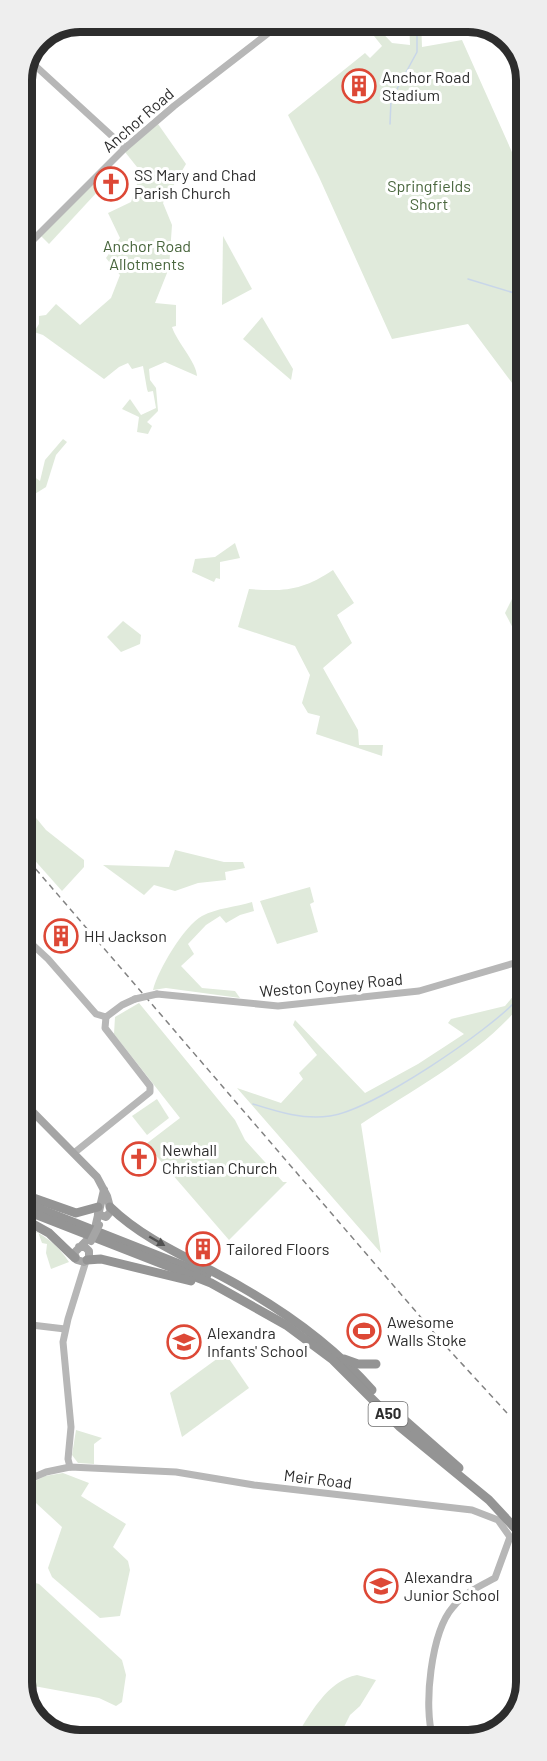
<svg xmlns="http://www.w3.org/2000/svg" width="547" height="1761" viewBox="0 0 547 1761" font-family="Barlow,sans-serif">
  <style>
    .green { fill: #e0eadb }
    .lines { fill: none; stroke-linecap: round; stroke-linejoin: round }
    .stream { stroke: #c8d6e9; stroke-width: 1.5 }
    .secondary { stroke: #b7b7b7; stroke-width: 7 }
    .primary { stroke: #a5a5a5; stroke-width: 8 }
    .highway { stroke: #949494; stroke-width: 9 }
    .rail { stroke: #828282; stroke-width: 1.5; stroke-dasharray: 6 4.5; stroke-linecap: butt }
    .secondary-bridge { stroke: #b7b7b7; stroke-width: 7 }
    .primary-bridge { stroke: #a5a5a5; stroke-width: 8 }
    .oneway { fill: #515151 }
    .labels { text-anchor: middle; stroke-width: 6; stroke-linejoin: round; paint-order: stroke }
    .shield { fill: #fff; stroke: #6c6c6c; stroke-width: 1.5 }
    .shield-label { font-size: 15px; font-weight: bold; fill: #2d2d2d }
    .poi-label { font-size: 16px; fill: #2d2d2d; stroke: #fff; text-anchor: start }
    .street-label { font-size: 16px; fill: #2d2d2d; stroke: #fff }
    .park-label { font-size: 16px; fill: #49663d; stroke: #fff }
    .rim { fill: none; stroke: #2d2d2d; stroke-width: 8 }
  </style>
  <rect width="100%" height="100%" fill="#fff"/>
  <!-- green -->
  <g class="green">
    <polygon points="362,21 371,21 392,43 410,45 409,21 421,21 422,47 462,40 524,179 524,399 468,324 392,339 319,177 288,115 365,53 370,58 382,46"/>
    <path d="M 158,124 L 186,164 L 163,203 L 172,225 L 169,268 L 155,303 L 176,305 L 176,326 L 172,327 C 177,342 197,363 197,376 L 165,362 L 149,369 L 150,380 L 156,388 L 158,411 L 147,422 L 152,426 L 148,434 L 137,432 L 139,417 L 122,409 L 130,399 L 141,415 L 156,408 L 153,391 L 148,392 L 147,389 L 143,366 L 132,369 L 128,363 L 119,367 L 104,379 L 43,335 L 34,332 L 39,324 L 39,316 L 46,315 L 56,304 L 80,325 L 111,298 L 120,275 L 106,258 L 120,238 L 108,213 L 131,202 L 141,172 L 125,152 Z"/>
    <polygon points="90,180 98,191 49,244 39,234"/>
    <polygon points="223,236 252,289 222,305"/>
    <polygon points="262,317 293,369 291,380 243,339"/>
    <polygon points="63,439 67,442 56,455 46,487 22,502 22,468 40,481 45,460"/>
    <polygon points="235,543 240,558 220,562 220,579 216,578 214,582 192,572 195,559 215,557"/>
    <path d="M 333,570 L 354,603 L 337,615 L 352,643 L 323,668 L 358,730 L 359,745 L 383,745 L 382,756 L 316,734 L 320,716 L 308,713 L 302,703 L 310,675 L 295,646 L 238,627 L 249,589 C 285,592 303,590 333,570 Z"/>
    <polygon points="525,573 525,651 505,613"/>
    <polygon points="123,621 141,635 140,644 121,652 107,637"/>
    <polygon points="22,801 46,830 84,860 84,867 62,891 22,846"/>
    <polygon points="175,850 224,862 243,862 245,868 225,872 226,880 198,883 175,891 154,885 144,895 103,865 169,867"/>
    <polygon points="310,887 314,902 310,904 318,932 277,944 260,901"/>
    <path d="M 252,902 L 254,911 L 240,915 L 226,923 L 220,916 L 206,925 L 188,944 L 194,954 L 181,966 L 202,988 L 235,991 L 240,998 L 166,988 L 153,990 C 158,970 184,926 202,916 C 217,908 236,907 252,902 Z"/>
    <path d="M 525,982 L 525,1000 C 481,1054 418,1086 361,1124 L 381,1253 L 237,1088 L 281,1103 L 303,1079 L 299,1073 L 317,1055 L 293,1025 L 295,1020 L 365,1093 L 418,1064 L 464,1034 L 448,1023 L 451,1019 L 505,1006 Z"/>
    <polygon points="139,1003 235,1120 245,1140 283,1182 287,1182 229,1240 146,1144 180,1118 114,1034 115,1017"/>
    <polygon points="157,1099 169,1118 147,1135 132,1116"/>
    <path d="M 22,1226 C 43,1233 57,1244 69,1262 L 51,1269 L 46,1253 L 47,1244 L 42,1243 L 38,1232 L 22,1236 Z"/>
    <polygon points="225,1353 249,1388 182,1437 170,1393"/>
    <polygon points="76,1430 102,1438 94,1444 94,1464 78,1463 72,1455"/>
    <polygon points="63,1473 89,1483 81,1496 126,1524 113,1547 128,1561 130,1570 120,1616 100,1618 52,1577 48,1568 62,1527 23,1491 23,1487 45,1476"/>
    <polygon points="25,1580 39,1584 122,1660 126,1675 122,1702 116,1706 99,1698 23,1684 23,1582"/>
    <path d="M 357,1675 L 376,1680 L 360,1706 L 350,1715 L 338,1739 L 295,1739 C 309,1715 328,1680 357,1675 Z"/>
  </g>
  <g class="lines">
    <!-- stream -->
    <g class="stream">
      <polyline points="390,124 391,100 417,52 417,21"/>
      <polyline points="468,279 524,296"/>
      <polyline points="523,998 525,994"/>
      <path d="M 253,1104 C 278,1112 304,1120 330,1116 C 373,1110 489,1031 519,998"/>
    </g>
    <!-- secondary -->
    <g class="secondary">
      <polyline points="29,60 125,148"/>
      <polyline points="21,252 125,148 174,106 284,21"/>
      <polyline points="22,935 48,959 96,1014 106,1017"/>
      <polyline points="157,994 278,1006 419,991 525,960"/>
      <polyline points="106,1017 122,1005 135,999"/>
      <polyline points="74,1153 150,1092 150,1086 105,1028 106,1017"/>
      <polyline points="23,1324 65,1329"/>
      <polyline points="70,1467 68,1459 71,1427 63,1342 68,1319 86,1261"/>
      <path d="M 23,1482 L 46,1472 L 70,1467 L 176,1472 L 254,1485 L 472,1510 L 498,1520 L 510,1537 L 495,1578 C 480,1586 464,1593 453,1607 C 431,1632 423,1707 433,1738"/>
    </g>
    <!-- primary -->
    <g class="primary">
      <polyline points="22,1101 97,1177 107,1196 111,1211 106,1217 98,1214"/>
      <polyline points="96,1224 104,1190"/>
      <polyline points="79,1247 85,1247 89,1251 89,1258 84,1262 77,1260 74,1253 88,1239"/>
    </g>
    <!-- highway -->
    <g class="highway">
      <polyline points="22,1194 76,1213 98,1207"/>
      <polyline points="22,1202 207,1275"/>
      <path d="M 110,1207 C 147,1243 199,1262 243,1288 C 290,1315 336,1349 372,1390"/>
      <polyline points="22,1209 211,1283 286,1325 333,1360 400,1427 489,1500 526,1540"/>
      <polyline points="22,1218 49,1233 75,1258"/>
      <polyline points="87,1260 101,1259 191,1281"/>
      <polyline points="344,1359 358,1364 376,1364"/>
      <polyline points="393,1410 459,1468"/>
    </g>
    <!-- rail -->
    <polyline class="rail" points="22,853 442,1342 507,1413"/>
    <!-- secondary-bridge -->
    <polyline class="secondary-bridge" points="135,999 157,994"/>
    <!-- primary-bridge -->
    <polyline class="primary-bridge" points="91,1241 99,1225"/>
  </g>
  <!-- one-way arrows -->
  <defs><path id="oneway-solid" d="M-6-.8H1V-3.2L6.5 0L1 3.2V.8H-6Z" transform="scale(1.5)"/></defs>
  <use class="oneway" href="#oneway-solid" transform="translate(157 1241) rotate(30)"/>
  <!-- icons -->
  <defs>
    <g id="building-ring" transform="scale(1.725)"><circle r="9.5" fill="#fff" stroke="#dd4836" stroke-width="1.5"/><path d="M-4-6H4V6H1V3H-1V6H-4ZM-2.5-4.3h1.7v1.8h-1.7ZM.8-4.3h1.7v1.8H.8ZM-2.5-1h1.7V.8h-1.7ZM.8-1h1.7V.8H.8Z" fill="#dd4836"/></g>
    <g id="church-ring" transform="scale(1.725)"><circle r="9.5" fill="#fff" stroke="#dd4836" stroke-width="1.5"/><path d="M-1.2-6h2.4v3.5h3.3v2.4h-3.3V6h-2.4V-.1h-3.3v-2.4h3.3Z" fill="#dd4836"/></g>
    <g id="stadium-ring" transform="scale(1.725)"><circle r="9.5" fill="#fff" stroke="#dd4836" stroke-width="1.5"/><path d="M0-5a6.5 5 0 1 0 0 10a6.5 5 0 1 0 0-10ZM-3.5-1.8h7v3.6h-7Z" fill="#dd4836"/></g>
    <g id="school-ring" transform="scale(1.725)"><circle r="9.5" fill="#fff" stroke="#dd4836" stroke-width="1.5"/><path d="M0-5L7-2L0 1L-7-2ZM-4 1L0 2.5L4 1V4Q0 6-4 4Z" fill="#dd4836"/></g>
  </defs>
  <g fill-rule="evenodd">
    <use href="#building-ring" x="359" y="86"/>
    <use href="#church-ring" x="111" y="184"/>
    <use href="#building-ring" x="61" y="936"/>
    <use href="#church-ring" x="139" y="1159"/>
    <use href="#building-ring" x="203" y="1249"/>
    <use href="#stadium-ring" x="364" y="1331"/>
    <use href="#school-ring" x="184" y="1342"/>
    <use href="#school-ring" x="381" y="1586"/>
  </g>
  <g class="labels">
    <!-- shield labels -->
    <rect class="shield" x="368.5" y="1402" width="39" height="24" rx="4.5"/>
    <g class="shield-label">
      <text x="388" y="1419">A50</text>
    </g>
    <!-- poi labels -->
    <g class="poi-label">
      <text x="382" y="83">Anchor Road<tspan x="382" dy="18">Stadium</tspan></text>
      <text x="134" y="181">SS Mary and Chad<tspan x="134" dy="18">Parish Church</tspan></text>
      <text x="84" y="942">HH Jackson</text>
      <text x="162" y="1156">Newhall<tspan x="162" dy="18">Christian Church</tspan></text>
      <text x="226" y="1255">Tailored Floors</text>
      <text x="387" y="1328">Awesome<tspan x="387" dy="18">Walls Stoke</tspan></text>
      <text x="207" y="1339">Alexandra<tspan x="207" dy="18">Infants' School</tspan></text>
      <text x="404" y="1583">Alexandra<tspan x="404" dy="18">Junior School</tspan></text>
    </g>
    <!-- street labels -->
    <g class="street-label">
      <text transform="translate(138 120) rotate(-41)" y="6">Anchor Road</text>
      <text transform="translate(331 985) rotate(-5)" y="6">Weston Coyney Road</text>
      <text transform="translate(318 1479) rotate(7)" y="6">Meir Road</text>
    </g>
    <!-- park labels -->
    <g class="park-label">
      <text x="429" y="192">Springfields<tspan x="429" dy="18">Short</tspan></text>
      <text x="147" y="252">Anchor Road<tspan x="147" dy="18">Allotments</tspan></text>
    </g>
  </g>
  <!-- crop -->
  <path d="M0 0H547V1761H0ZM80 32H468A48 48 0 0 1 516 80V1682A48 48 0 0 1 468 1730H80A48 48 0 0 1 32 1682V80A48 48 0 0 1 80 32Z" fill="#eee" fill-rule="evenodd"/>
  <path class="rim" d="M80 32H468A48 48 0 0 1 516 80V1682A48 48 0 0 1 468 1730H80A48 48 0 0 1 32 1682V80A48 48 0 0 1 80 32Z"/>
</svg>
